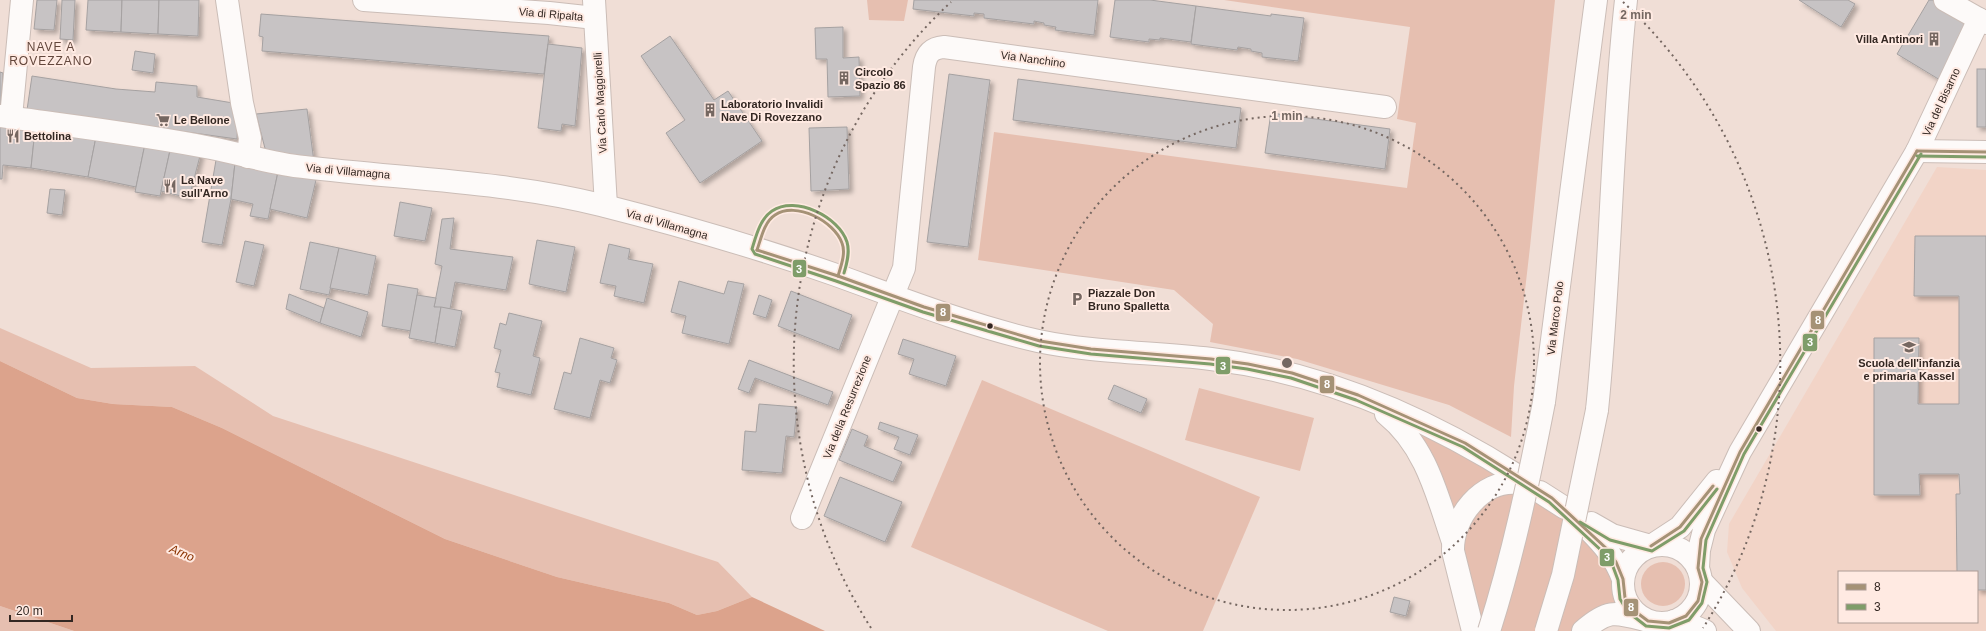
<svg xmlns="http://www.w3.org/2000/svg" width="1986" height="631" viewBox="0 0 1986 631" font-family="Arial,sans-serif">
  <style>
    .built { fill: #f2d4c7; fill-rule: evenodd }
    .green { fill: #e6bfb0 }
    .water { fill: #dca38c }
    .building { fill: #c7c3c4; stroke: #a5a1a1; filter: url(#shadow) }
    .lines { fill: none; stroke-linecap: round; stroke-linejoin: round }
    .minor-casing { stroke: #cbbdb7; stroke-width: 24 }
    .tertiary-casing { stroke: #cbbdb7; stroke-width: 24 }
    .trunk-casing { stroke: #cbbdb7; stroke-width: 24 }
    .minor { stroke: #fdfaf9; stroke-width: 22 }
    .tertiary { stroke: #fdfaf9; stroke-width: 22 }
    .trunk { stroke: #fdfaf9; stroke-width: 22 }
    .trunk-bridge-casing { stroke: #cbbdb7; stroke-width: 24; stroke-linecap: butt }
    .trunk-bridge { stroke: #fdfaf9; stroke-width: 22 }
    .bus-1-casing { stroke: #ffeae2; stroke-width: 6 }
    .bus-2-casing { stroke: #ffeae2; stroke-width: 6 }
    .bus-1 { stroke: #a59276; stroke-width: 3 }
    .bus-2 { stroke: #7f9d69; stroke-width: 3 }
    .ring { fill: none; stroke: #756761; stroke-width: 2; stroke-dasharray: 2 4 }
    .bus-dot { fill: #332722; stroke: #ffeae2; stroke-width: 1.5 }
    .labels { text-anchor: middle; stroke-width: 4; stroke-linejoin: round; paint-order: stroke }
    .street-label { font-size: 11px; fill: #332722; stroke: #ffeae2 }
    .poi-label { font-size: 11px; font-weight: bold; fill: #332722; stroke: #ffeae2; text-anchor: start }
    .neighbourhood-label { font-size: 12px; letter-spacing: 1px; fill: #63473c; stroke: #ffeae2 }
    .water-label { font-size: 12px; font-style: italic; fill: #8b3300; stroke: #ffeae2 }
    .centre { fill: #756761; stroke: #ffeae2; stroke-width: 2 }
    .ring-label { font-size: 12px; text-anchor: middle; font-weight: bold; fill: #756761; stroke: #ffeae2; stroke-width: 4; stroke-linejoin: round; paint-order: stroke }
    .line-badge { stroke: #ffeae2; stroke-width: 1.5 }
    .badge-label { font-size: 11px; text-anchor: middle; font-weight: bold; fill: #fff }
  </style>
  <defs>
    <filter id="shadow"><feDropShadow dx="3.5" dy="3.5" stdDeviation="2" flood-color="#0004"/></filter>
  </defs>
  <rect width="100%" height="100%" fill="#f0ded6"/>
  <!-- built -->
  <path class="built" d="M 1937,167 L 1986,170 L 1986,631 L 1776,631 L 1742,588 L 1727,552 L 1729,524 ZM 1839,572 L 1977,572 L 1977,622 L 1839,622 Z"/>
  <!-- green -->
  <g class="green">
    <polygon points="867,0 908,0 904,21 869,20"/>
    <polygon points="1224,0 1555,0 1530,247 1514,386 1511,437 1449,405 1297,359 1210,342 1213,324 1174,290 978,260 994,132 1407,188 1416,123 1397,119 1410,27"/>
    <polygon points="0,328 91,368 195,366 273,416 718,562 752,597 717,611 697,615 669,603 557,577 445,539 222,428 172,407 113,404 77,398 0,361"/>
    <polygon points="982,380 1260,497 1203,631 1108,631 911,547"/>
    <polygon points="1199,388 1314,418 1300,471 1185,440"/>
    <polygon points="1414,431 1507,474 1452,522"/>
    <path d="M 1507,488 L 1544,505 L 1598,547 L 1613,566 L 1612,587 L 1616,605 C 1595,605 1585,616 1571,631 L 1479,631 L 1462,560 L 1463,540 L 1479,504 Z"/>
    <circle cx="1663" cy="584" r="22"/>
    <polygon points="0,606 74,631 0,631"/>
  </g>
  <!-- water -->
  <polygon class="water" points="0,361 77,398 113,404 172,407 222,428 445,539 557,577 669,603 697,615 717,611 752,597 825,631 74,631 0,606"/>
  <!-- building -->
  <g class="building">
    <polygon points="37,0 57,0 54,30 34,29"/>
    <polygon points="62,0 75,0 73,40 60,39"/>
    <polygon points="88,0 122,0 121,32 86,30"/>
    <polygon points="122,0 159,0 158,34 121,32"/>
    <polygon points="159,0 199,0 198,36 158,34"/>
    <polygon points="914,0 1098,0 1094,35 1055,30 1056,27 1044,25 1044,23 1034,21 1034,24 984,18 984,14 974,13 974,16 913,9"/>
    <polygon points="1115,0 1150,0 1196,6 1191,42 1160,38 1160,40 1149,39 1149,42 1110,37"/>
    <polygon points="1799,0 1848,0 1855,4 1841,27"/>
    <polygon points="1929,0 1934,0 1971,24 1940,80 1897,54"/>
    <polygon points="1196,6 1271,16 1271,14 1304,18 1298,61 1262,57 1262,53 1251,51 1251,49 1238,47 1237,50 1191,44"/>
    <polygon points="261,14 549,36 544,74 262,51 263,37 259,36"/>
    <polygon points="843,27 843,58 859,57 860,96 828,97 827,59 816,59 815,28"/>
    <polygon points="670,36 714,100 728,91 762,141 700,183 666,133 685,120 641,56"/>
    <polygon points="548,44 582,48 575,126 562,124 561,131 538,128"/>
    <polygon points="135,51 155,54 153,73 132,70"/>
    <rect x="1977" y="69" width="9" height="58"/>
    <polygon points="0,72 3,73 1,106 0,106"/>
    <polygon points="949,74 990,80 968,247 927,242"/>
    <polygon points="32,76 116,89 155,92 156,82 197,86 197,97 239,104 237,139 27,110"/>
    <polygon points="1018,79 1241,108 1236,148 1013,120"/>
    <polygon points="307,109 314,162 267,156 256,114"/>
    <polygon points="1271,113 1390,129 1385,169 1265,153"/>
    <polygon points="0,126 35,130 31,168 3,165 2,179 0,179"/>
    <polygon points="847,127 849,189 811,191 809,128"/>
    <polygon points="35,130 96,137 88,177 31,168"/>
    <polygon points="96,137 145,144 136,187 88,177"/>
    <polygon points="145,144 171,146 160,196 135,192"/>
    <polygon points="171,146 201,152 189,198 161,191"/>
    <polygon points="216,160 235,163 231,199 222,245 202,242"/>
    <polygon points="235,163 278,172 268,219 250,216 253,204 231,199"/>
    <polygon points="278,172 316,180 307,218 270,209"/>
    <polygon points="50,189 65,190 62,215 47,213"/>
    <polygon points="400,202 432,208 425,241 394,236"/>
    <polygon points="454,218 450,249 513,257 506,290 455,282 450,309 434,307 442,266 435,264 442,219"/>
    <polygon points="1915,236 1986,236 1986,590 1977,590 1977,572 1957,572 1956,494 1960,494 1959,474 1919,474 1920,495 1874,495 1874,338 1919,338 1918,404 1959,404 1959,296 1914,296"/>
    <polygon points="537,240 575,247 566,292 529,284"/>
    <polygon points="245,241 264,245 254,286 236,282"/>
    <polygon points="310,242 339,248 329,295 300,289"/>
    <polygon points="609,244 630,249 628,259 653,264 644,303 614,296 616,286 600,283"/>
    <polygon points="339,248 376,256 368,295 330,288"/>
    <polygon points="679,281 724,294 728,281 744,284 729,344 682,333 686,316 671,312"/>
    <polygon points="388,284 418,289 411,331 382,326"/>
    <polygon points="791,291 852,315 839,350 778,326"/>
    <polygon points="289,294 324,308 320,323 286,309"/>
    <polygon points="417,295 436,298 434,307 441,307 435,343 409,338"/>
    <polygon points="759,295 772,300 766,318 753,314"/>
    <polygon points="327,298 368,312 361,337 320,323"/>
    <polygon points="441,307 462,311 455,347 435,343"/>
    <polygon points="509,313 542,321 533,356 540,358 531,395 497,387 500,373 495,372 501,350 494,348 500,323 506,325"/>
    <polygon points="580,338 614,348 611,358 617,360 610,383 600,380 590,418 554,409 564,372 571,374"/>
    <polygon points="903,339 956,356 946,386 909,374 914,359 898,354"/>
    <polygon points="749,360 833,392 828,405 755,378 749,393 738,389"/>
    <polygon points="1114,385 1147,399 1141,413 1108,399"/>
    <polygon points="759,404 797,407 794,437 786,436 782,473 742,470 745,431 756,432"/>
    <polygon points="880,422 918,435 910,455 894,449 899,437 878,429"/>
    <polygon points="852,429 868,436 864,446 902,462 893,482 839,460"/>
    <polygon points="840,477 902,502 885,542 824,516"/>
    <polygon points="1394,597 1410,601 1406,616 1390,612"/>
  </g>
  <g class="lines">
    <!-- minor casing -->
    <g class="minor-casing">
      <g id="minor">
        <polyline points="227,0 242,103 250,138 248,157"/>
        <polyline points="364,0 549,13 595,18"/>
        <polyline points="594,0 606,206"/>
        <polyline points="1945,0 1986,23"/>
        <path d="M 0,116 C 70,126 141,134 211,148 C 242,154 272,164 304,167 C 403,179 503,181 601,205 C 680,225 759,248 836,275 C 902,299 969,325 1038,341 C 1095,353 1154,352 1211,359 C 1321,372 1425,417 1518,476"/>
        <polyline points="11,117 22,0"/>
        <polyline points="1917,151 1986,152"/>
        <path d="M 1386,414 C 1426,446 1437,495 1453,542"/>
        <path d="M 802,518 L 904,268 L 924,67 C 926,54 931,48 944,47 L 1385,107"/>
        <path d="M 1588,529 C 1604,545 1615,558 1623,579"/>
        <polyline points="1651,546 1680,527 1717,481"/>
        <polyline points="1698,568 1699,550 1704,530 1740,452 1917,151 1979,19"/>
      </g>
    </g>
    <!-- tertiary casing -->
    <g class="tertiary-casing">
      <g id="tertiary">
        <polyline points="1540,492 1565,508"/>
        <polyline points="1591,523 1612,535 1651,546"/>
        <circle cx="1662" cy="584" r="39"/>
        <polyline points="1702,582 1749,631"/>
        <polyline points="1674,621 1688,624 1705,631"/>
        <path d="M 1473,631 L 1453,551 C 1452,517 1482,480 1517,483"/>
        <path d="M 1583,631 C 1608,609 1615,612 1645,620"/>
      </g>
    </g>
    <!-- trunk casing -->
    <g class="trunk-casing">
      <g id="trunk">
        <polyline points="1544,402 1596,0"/>
        <path d="M 1597,410 C 1611,274 1611,136 1626,0"/>
      </g>
    </g>
    <!-- minor -->
    <use href="#minor" class="minor"/>
    <!-- tertiary -->
    <use href="#tertiary" class="tertiary"/>
    <!-- trunk -->
    <use href="#trunk" class="trunk"/>
    <!-- trunk-bridge casing -->
    <g class="trunk-bridge-casing">
      <g id="trunk-bridge">
        <path d="M 1489,631 C 1513,556 1529,479 1544,402"/>
        <polyline points="1546,631 1563,575 1597,410"/>
      </g>
    </g>
    <!-- trunk-bridge -->
    <use href="#trunk-bridge" class="trunk-bridge"/>
    <!-- bus-1 casing -->
    <g class="bus-1-casing">
      <g id="bus-1">
        <polyline points="1917,151 1986,152"/>
        <polyline points="757,250 838,276 924,307 1040,341 1091,349 1211,359 1248,364 1292,373 1358,395 1465,443 1552,498 1607,549 1616,562 1623,579 1625,598 1632,609 1648,621 1669,623 1686,616 1698,601 1702,582 1698,568 1701,539 1740,452 1917,151"/>
        <path d="M 757,250 C 761,239 764,222 775,215 C 796,201 834,221 842,243 C 846,253 841,266 838,276"/>
        <polyline points="1651,546 1680,527 1713,486"/>
      </g>
    </g>
    <!-- bus-2 casing -->
    <g class="bus-2-casing">
      <g id="bus-2">
        <polyline points="1917,156 1986,157"/>
        <path d="M 844,273 C 847,263 850,252 847,242 C 839,217 796,195 772,211 C 760,219 756,236 752,249 L 755,254 L 836,281 L 923,312 L 1039,346 L 1091,354 L 1210,364 L 1247,369 L 1291,378 L 1356,400 L 1463,447 L 1549,502 L 1603,552 L 1612,564 L 1618,580 L 1620,599 L 1628,612 L 1646,626 L 1669,628 L 1689,620 L 1702,603 L 1707,582 L 1703,568 L 1706,540 L 1744,454 L 1921,154"/>
        <polyline points="1580,522 1610,540 1652,551 1684,531 1717,489"/>
      </g>
    </g>
    <!-- bus-1 -->
    <use href="#bus-1" class="bus-1"/>
    <!-- bus-2 -->
    <use href="#bus-2" class="bus-2"/>
  </g>
  <!-- distance rings -->
  <g class="ring">
    <circle cx="1287" cy="363" r="247"/>
    <path d="M871 628A493 493 0 0 1 951 2M1623 2A493 493 0 0 1 1703 628"/>
  </g>
  <!-- icons -->
  <defs>
    <g id="building-bare" transform="scale(1.08)"><path d="M-4-6H4V6H1V3H-1V6H-4ZM-2.5-4.3h1.7v1.8h-1.7ZM.8-4.3h1.7v1.8H.8ZM-2.5-1h1.7V.8h-1.7ZM.8-1h1.7V.8H.8Z" fill="#756761" stroke="#ffeae2" stroke-width="2.5" paint-order="stroke"/></g>
    <g id="supermarket-bare" transform="scale(1.08)"><path d="M-6-5.5h2.5l.6 2H6L4.5 2H-2.5L-4.4-4H-6ZM-1.5 3.2a1.3 1.3 0 1 0 .1 0ZM3 3.2a1.3 1.3 0 1 0 .1 0Z" fill="#756761" stroke="#ffeae2" stroke-width="2.5" paint-order="stroke"/></g>
    <g id="restaurant-bare" transform="scale(1.08)"><path d="M-5-6h1v4h1v-4h1v4h1v-4h1v5L-1.5 .5V6h-2V.5L-5-1ZM5-6V6H3V1.5H1.5Q1.5-4 5-6Z" fill="#756761" stroke="#ffeae2" stroke-width="2.5" paint-order="stroke"/></g>
    <g id="parking-bare" transform="scale(1.08)"><path d="M-3.5-5.5H1a3.5 3.5 0 0 1 0 7H-1V5.5H-3.5ZM-1-3.4V-.6H.8a1.4 1.4 0 0 0 0-2.8Z" fill="#756761" stroke="#ffeae2" stroke-width="2.5" paint-order="stroke"/></g>
    <g id="school-bare" transform="scale(1.08)"><path d="M0-5L7-2L0 1L-7-2ZM-4 1L0 2.5L4 1V4Q0 6-4 4Z" fill="#756761" stroke="#ffeae2" stroke-width="2.5" paint-order="stroke"/></g>
  </defs>
  <g fill-rule="evenodd">
    <use href="#building-bare" x="1934" y="39"/>
    <use href="#building-bare" x="844" y="78"/>
    <use href="#building-bare" x="710" y="110"/>
    <use href="#supermarket-bare" x="163" y="120"/>
    <use href="#restaurant-bare" x="13" y="136"/>
    <use href="#restaurant-bare" x="170" y="186"/>
    <use href="#parking-bare" x="1077" y="299"/>
    <use href="#school-bare" x="1909" y="347"/>
  </g>
  <!-- markers -->
  <g class="bus-dot">
    <circle cx="990" cy="326" r="3.5"/>
    <circle cx="1759" cy="429" r="3.5"/>
  </g>
  <g class="labels">
    <!-- street labels -->
    <g class="street-label">
      <text transform="translate(551 14) rotate(5)" y="4">Via di Ripalta</text>
      <text transform="translate(1033 59) rotate(8)" y="4">Via Nanchino</text>
      <text transform="translate(1941 102) rotate(-65)" y="4">Via del Bisarno</text>
      <text transform="translate(600 103) rotate(-93)" y="4">Via Carlo Maggiorelli</text>
      <text transform="translate(348 171) rotate(5)" y="4">Via di Villamagna</text>
      <text transform="translate(667 224) rotate(16)" y="4">Via di Villamagna</text>
      <text transform="translate(1555 318) rotate(-83)" y="4">Via Marco Polo</text>
      <text transform="translate(847 407) rotate(-68)" y="4">Via della Resurrezione</text>
    </g>
    <!-- poi labels -->
    <g class="poi-label">
      <text x="1923" y="43" text-anchor="end">Villa Antinori</text>
      <text x="855" y="76">Circolo<tspan x="855" dy="13">Spazio 86</tspan></text>
      <text x="721" y="108">Laboratorio Invalidi<tspan x="721" dy="13">Nave Di Rovezzano</tspan></text>
      <text x="174" y="124">Le Bellone</text>
      <text x="24" y="140">Bettolina</text>
      <text x="181" y="184">La Nave<tspan x="181" dy="13">sull'Arno</tspan></text>
      <text x="1088" y="297">Piazzale Don<tspan x="1088" dy="13">Bruno Spalletta</tspan></text>
      <text x="1909" y="367" text-anchor="middle">Scuola dell'infanzia<tspan x="1909" dy="13">e primaria Kassel</tspan></text>
    </g>
    <!-- neighbourhood labels -->
    <g class="neighbourhood-label">
      <text x="51" y="51">NAVE A<tspan x="51" dy="14">ROVEZZANO</tspan></text>
    </g>
    <!-- water labels -->
    <g class="water-label">
      <text transform="translate(182 553) rotate(23)" y="4">Arno</text>
    </g>
  </g>
  <circle cx="1287" cy="363" r="6" class="centre"/>
  <g class="ring-label">
    <text x="1636" y="19">2 min</text>
    <text x="1287" y="120">1 min</text>
  </g>
  <g class="line-badge">
    <rect x="792" y="259" width="15" height="19" rx="4" fill="#7f9d69"/>
    <rect x="935" y="303" width="16" height="19" rx="4" fill="#a59276"/>
    <rect x="1810" y="310" width="15" height="20" rx="4" fill="#a59276"/>
    <rect x="1802" y="333" width="16" height="19" rx="4" fill="#7f9d69"/>
    <rect x="1215" y="356" width="16" height="19" rx="4" fill="#7f9d69"/>
    <rect x="1319" y="375" width="16" height="19" rx="4" fill="#a59276"/>
    <rect x="1599" y="548" width="16" height="19" rx="4" fill="#7f9d69"/>
    <rect x="1623" y="598" width="16" height="19" rx="4" fill="#a59276"/>
  </g>
  <g class="badge-label">
    <text x="799" y="273">3</text>
    <text x="943" y="316">8</text>
    <text x="1818" y="324">8</text>
    <text x="1810" y="346">3</text>
    <text x="1223" y="370">3</text>
    <text x="1327" y="388">8</text>
    <text x="1607" y="561">3</text>
    <text x="1631" y="611">8</text>
  </g>
  <!-- legend -->
  <rect x="1838" y="571" width="140" height="52" fill="#ffeae2" stroke="#ad9c95"/>
  <rect x="1846" y="584" width="20" height="6" fill="#a59276" stroke="#ad9c95"/>
  <text x="1874" y="591" font-size="12" fill="#332722">8</text>
  <rect x="1846" y="604" width="20" height="6" fill="#7f9d69" stroke="#ad9c95"/>
  <text x="1874" y="611" font-size="12" fill="#332722">3</text>
  <!-- scale -->
  <path d="M10 615v6h62v-6" fill="none" stroke="#332722" stroke-width="2"/>
  <text x="16" y="615" font-size="12" fill="#332722" stroke="#ffeae2" stroke-width="3" paint-order="stroke">20 m</text>
</svg>
